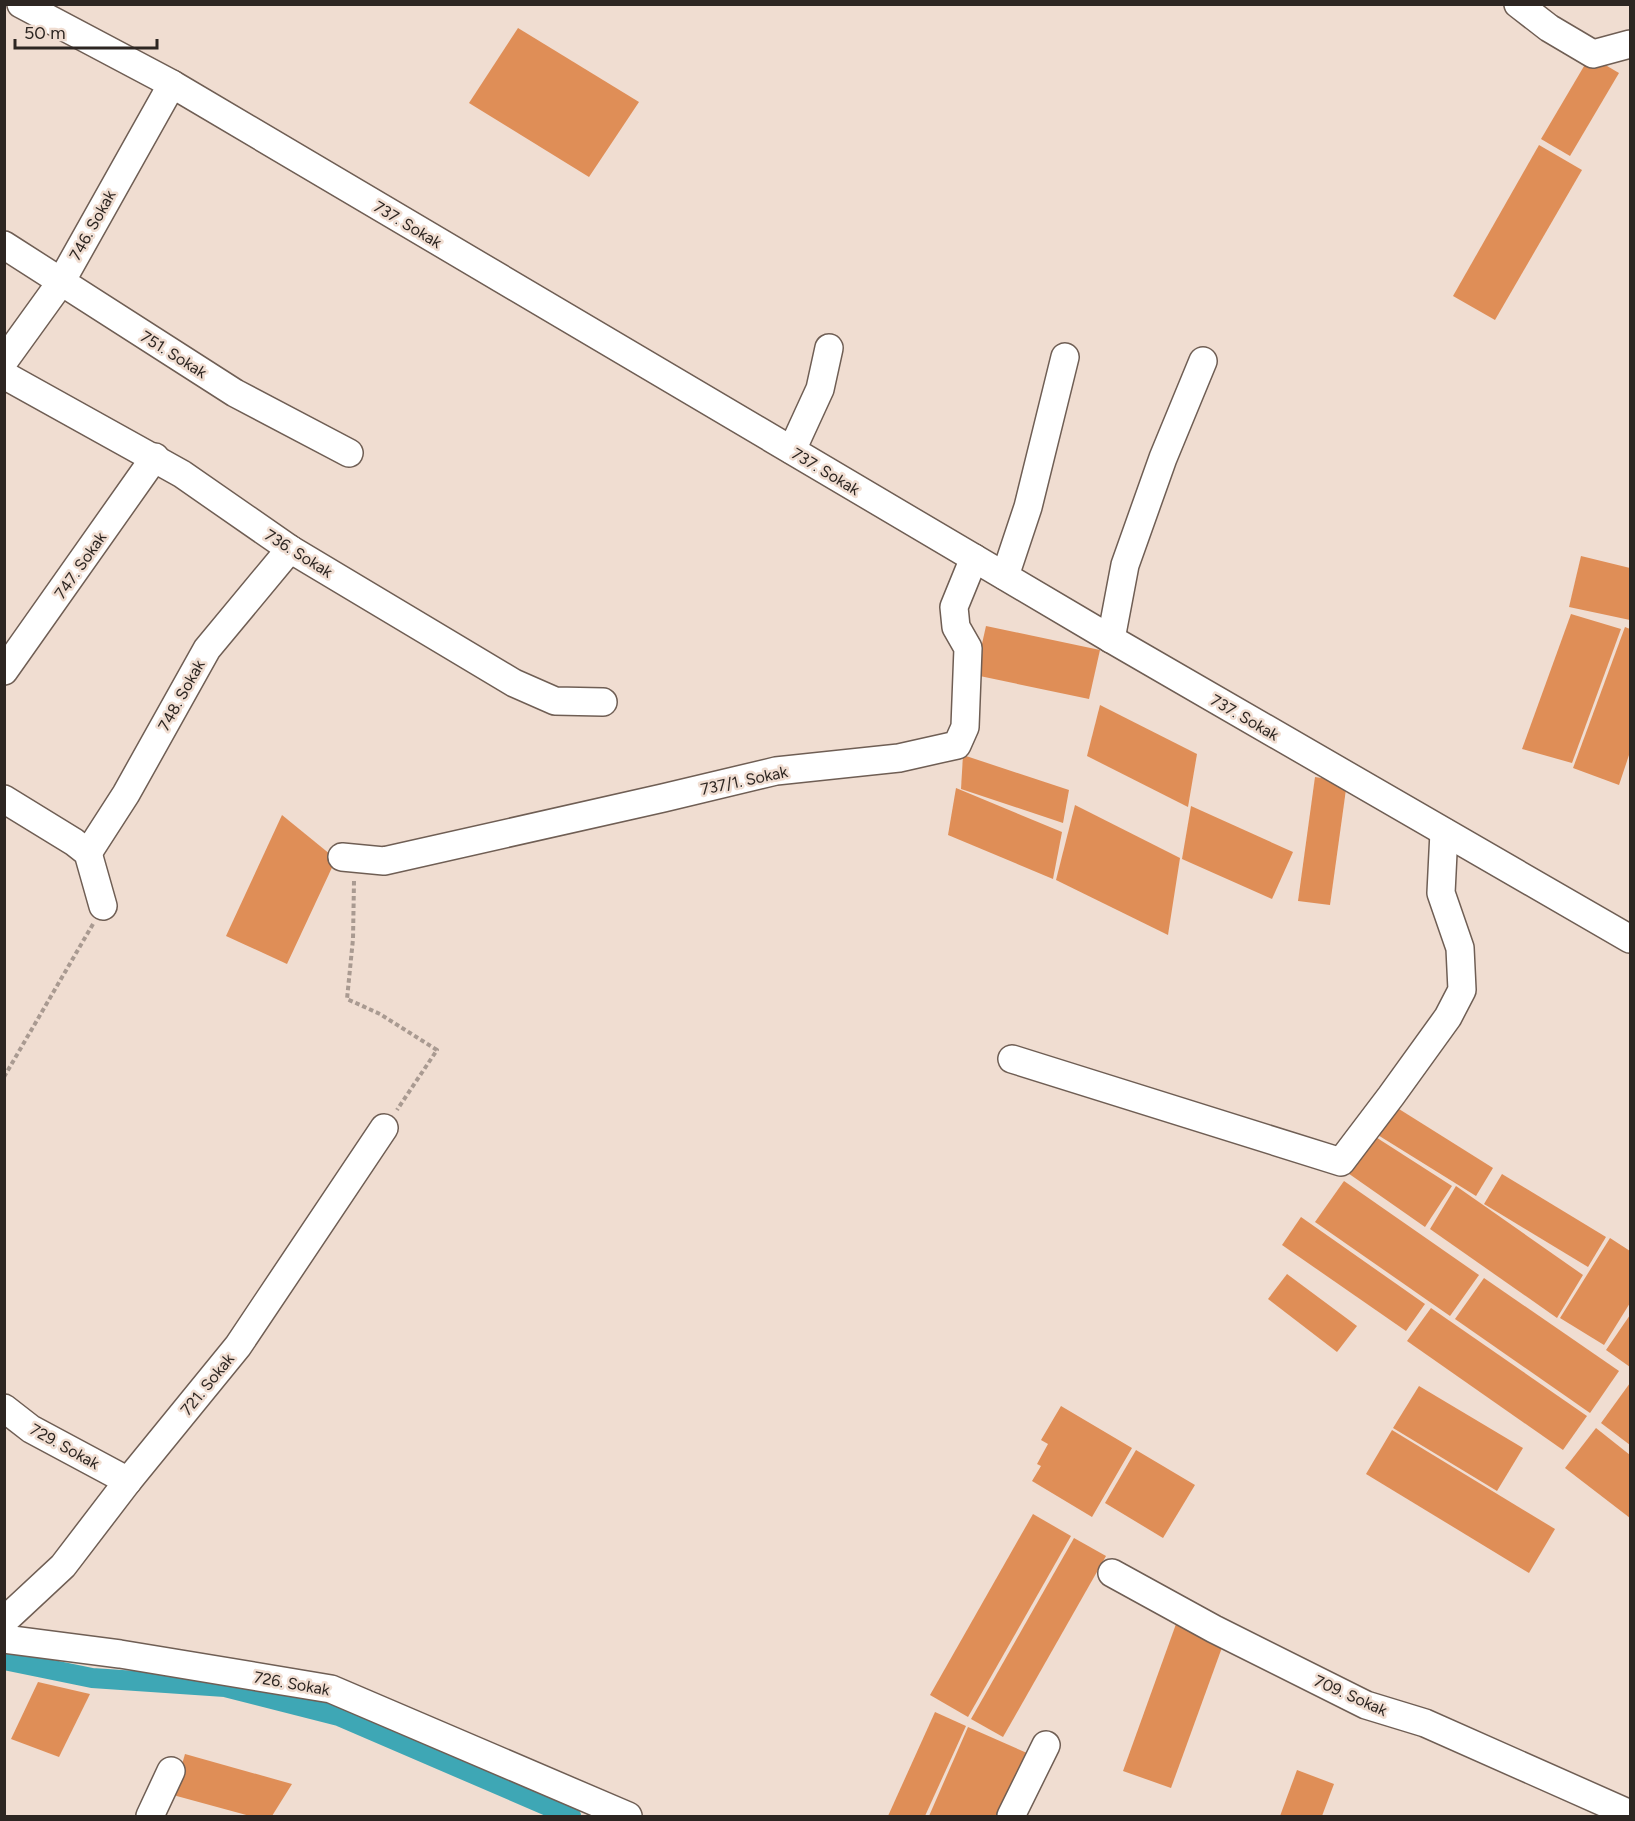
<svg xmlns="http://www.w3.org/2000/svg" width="1635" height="1821" viewBox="0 0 1635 1821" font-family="Figtree,sans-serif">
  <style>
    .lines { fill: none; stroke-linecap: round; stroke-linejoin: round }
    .canal { stroke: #3ea7b5; stroke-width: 20 }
    .building { fill: #df8e57 }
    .minor-casing { stroke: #6f5e54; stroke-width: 30 }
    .path { stroke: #a99a91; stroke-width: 4; stroke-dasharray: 4.5 3; stroke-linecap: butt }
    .minor { stroke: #fff; stroke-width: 27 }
    .labels { text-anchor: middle; stroke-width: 5; stroke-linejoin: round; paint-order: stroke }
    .street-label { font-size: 16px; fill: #2d2622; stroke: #f0ddd1 }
  </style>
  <rect width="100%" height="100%" fill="#f0ddd1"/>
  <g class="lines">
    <!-- canal -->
    <polyline class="canal" points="4,1660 92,1678 225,1687 339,1716 571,1816"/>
  </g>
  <!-- building -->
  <g class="building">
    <polygon points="518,28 639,102 589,177 469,103"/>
    <polygon points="1590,56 1619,73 1570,156 1541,139"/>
    <polygon points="1539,145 1582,170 1495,320 1453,296"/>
    <polygon points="1581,556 1630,568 1630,620 1569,607"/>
    <polygon points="1571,614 1621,629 1572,763 1522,749"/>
    <polygon points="986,626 1100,650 1089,699 975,675"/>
    <polygon points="1625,627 1630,629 1630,752 1619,785 1573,768"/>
    <polygon points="1100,705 1197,754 1188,807 1087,756"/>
    <polygon points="963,755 1069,790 1063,823 961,789"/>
    <polygon points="1315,777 1347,782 1330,905 1298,901"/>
    <polygon points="956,788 1062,832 1053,879 948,835"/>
    <polygon points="1075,805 1180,858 1168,935 1056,880"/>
    <polygon points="1191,806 1293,852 1272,899 1182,859"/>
    <polygon points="282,815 336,859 287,964 226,936"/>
    <polygon points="1391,1104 1493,1168 1476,1196 1373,1132"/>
    <polygon points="1371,1134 1452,1186 1425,1227 1345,1171"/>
    <polygon points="1502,1174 1606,1237 1588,1267 1484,1204"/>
    <polygon points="1344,1181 1479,1275 1450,1316 1315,1222"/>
    <polygon points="1456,1186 1583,1275 1557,1318 1430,1229"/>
    <polygon points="1301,1217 1425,1304 1406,1331 1282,1245"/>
    <polygon points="1610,1238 1630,1251 1630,1303 1604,1345 1560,1318"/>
    <polygon points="1287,1274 1357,1326 1337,1352 1268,1299"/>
    <polygon points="1484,1278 1619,1371 1590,1413 1455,1319"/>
    <polygon points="1431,1308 1587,1416 1563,1450 1407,1341"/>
    <polygon points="1630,1315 1630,1367 1606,1350"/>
    <polygon points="1630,1383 1630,1445 1601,1423"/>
    <polygon points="1419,1386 1523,1448 1497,1491 1393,1428"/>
    <polygon points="1061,1406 1132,1448 1092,1517 1032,1481 1041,1466 1037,1464 1048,1444 1041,1440"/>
    <polygon points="1596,1428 1630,1455 1630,1518 1565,1468"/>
    <polygon points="1392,1430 1555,1529 1529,1573 1366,1474"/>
    <polygon points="1136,1450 1195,1485 1163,1538 1105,1503"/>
    <polygon points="1033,1514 1071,1536 968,1717 930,1695"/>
    <polygon points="1074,1538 1106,1556 1003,1737 971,1719"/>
    <polygon points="1176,1624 1224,1642 1171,1788 1123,1771"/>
    <polygon points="38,1682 90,1694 59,1757 11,1739"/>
    <polygon points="935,1712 966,1726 925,1816 888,1816"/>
    <polygon points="968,1727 1027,1753 998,1816 929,1816"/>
    <polygon points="185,1754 292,1784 272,1816 250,1816 173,1795"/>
    <polygon points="1297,1770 1334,1784 1322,1816 1280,1816"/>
  </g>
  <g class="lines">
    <!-- minor casing -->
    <g class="minor-casing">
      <g id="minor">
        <polyline points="21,4 172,84 1111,639 1630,939"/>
        <polyline points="1518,4 1549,28 1593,54 1630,44"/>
        <polyline points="4,245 235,393 349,453"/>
        <polyline points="4,361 61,282 172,84"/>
        <polyline points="4,375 182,474 290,549 514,683 555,701 603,702"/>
        <polyline points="792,450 820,389 829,348"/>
        <polyline points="1005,576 1028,507 1065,357"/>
        <polyline points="1111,639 1125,565 1163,458 1203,361"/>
        <polyline points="4,671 155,457"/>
        <polyline points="4,799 74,842 88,853 103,906"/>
        <polyline points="88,853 126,794 207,649 290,549"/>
        <polyline points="342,857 384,861 663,798 776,771 899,758 957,745 965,727 968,648 956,627 954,607 974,558"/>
        <polyline points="1012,1059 1341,1162 1391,1096 1448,1017 1462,990 1460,948 1441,893 1444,832"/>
        <polyline points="4,1408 31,1429 128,1481"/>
        <polyline points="1112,1573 1214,1629 1366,1705 1425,1723 1630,1814"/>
        <polyline points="4,1621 63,1566 128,1481 238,1346 384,1128"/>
        <polyline points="4,1639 120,1654 331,1689 628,1816"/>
        <polyline points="150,1816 171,1771"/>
        <polyline points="1011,1816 1046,1745"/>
      </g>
    </g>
    <!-- path -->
    <g class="path">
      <polyline points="354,881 353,939 347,999 380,1014 437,1050 397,1110"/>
      <polyline points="4,1077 93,924"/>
    </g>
    <!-- minor -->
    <use href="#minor" class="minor"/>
  </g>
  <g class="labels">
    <!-- street labels -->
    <g class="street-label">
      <text transform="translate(408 224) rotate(31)" y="6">737. Sokak</text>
      <text transform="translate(92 225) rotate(-61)" y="6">746. Sokak</text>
      <text transform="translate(174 354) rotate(32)" y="6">751. Sokak</text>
      <text transform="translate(826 471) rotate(31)" y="6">737. Sokak</text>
      <text transform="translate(299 553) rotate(32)" y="6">736. Sokak</text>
      <text transform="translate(80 565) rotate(-55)" y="6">747. Sokak</text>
      <text transform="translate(181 695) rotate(-61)" y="6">748. Sokak</text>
      <text transform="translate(1245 717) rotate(30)" y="6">737. Sokak</text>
      <text transform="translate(744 780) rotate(-12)" y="6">737/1. Sokak</text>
      <text transform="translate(207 1384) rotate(-51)" y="6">721. Sokak</text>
      <text transform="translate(65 1446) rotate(29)" y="6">729. Sokak</text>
      <text transform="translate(292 1683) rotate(10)" y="6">726. Sokak</text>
      <text transform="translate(1351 1695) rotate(24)" y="6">709. Sokak</text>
    </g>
  </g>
  <!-- border -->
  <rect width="1635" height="1821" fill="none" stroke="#2d2622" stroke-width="12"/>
  <!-- scale -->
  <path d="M15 39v9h142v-9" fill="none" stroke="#2d2622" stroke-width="3"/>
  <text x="24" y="39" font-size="18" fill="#2d2622" stroke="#f0ddd1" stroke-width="4.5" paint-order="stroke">50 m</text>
</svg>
